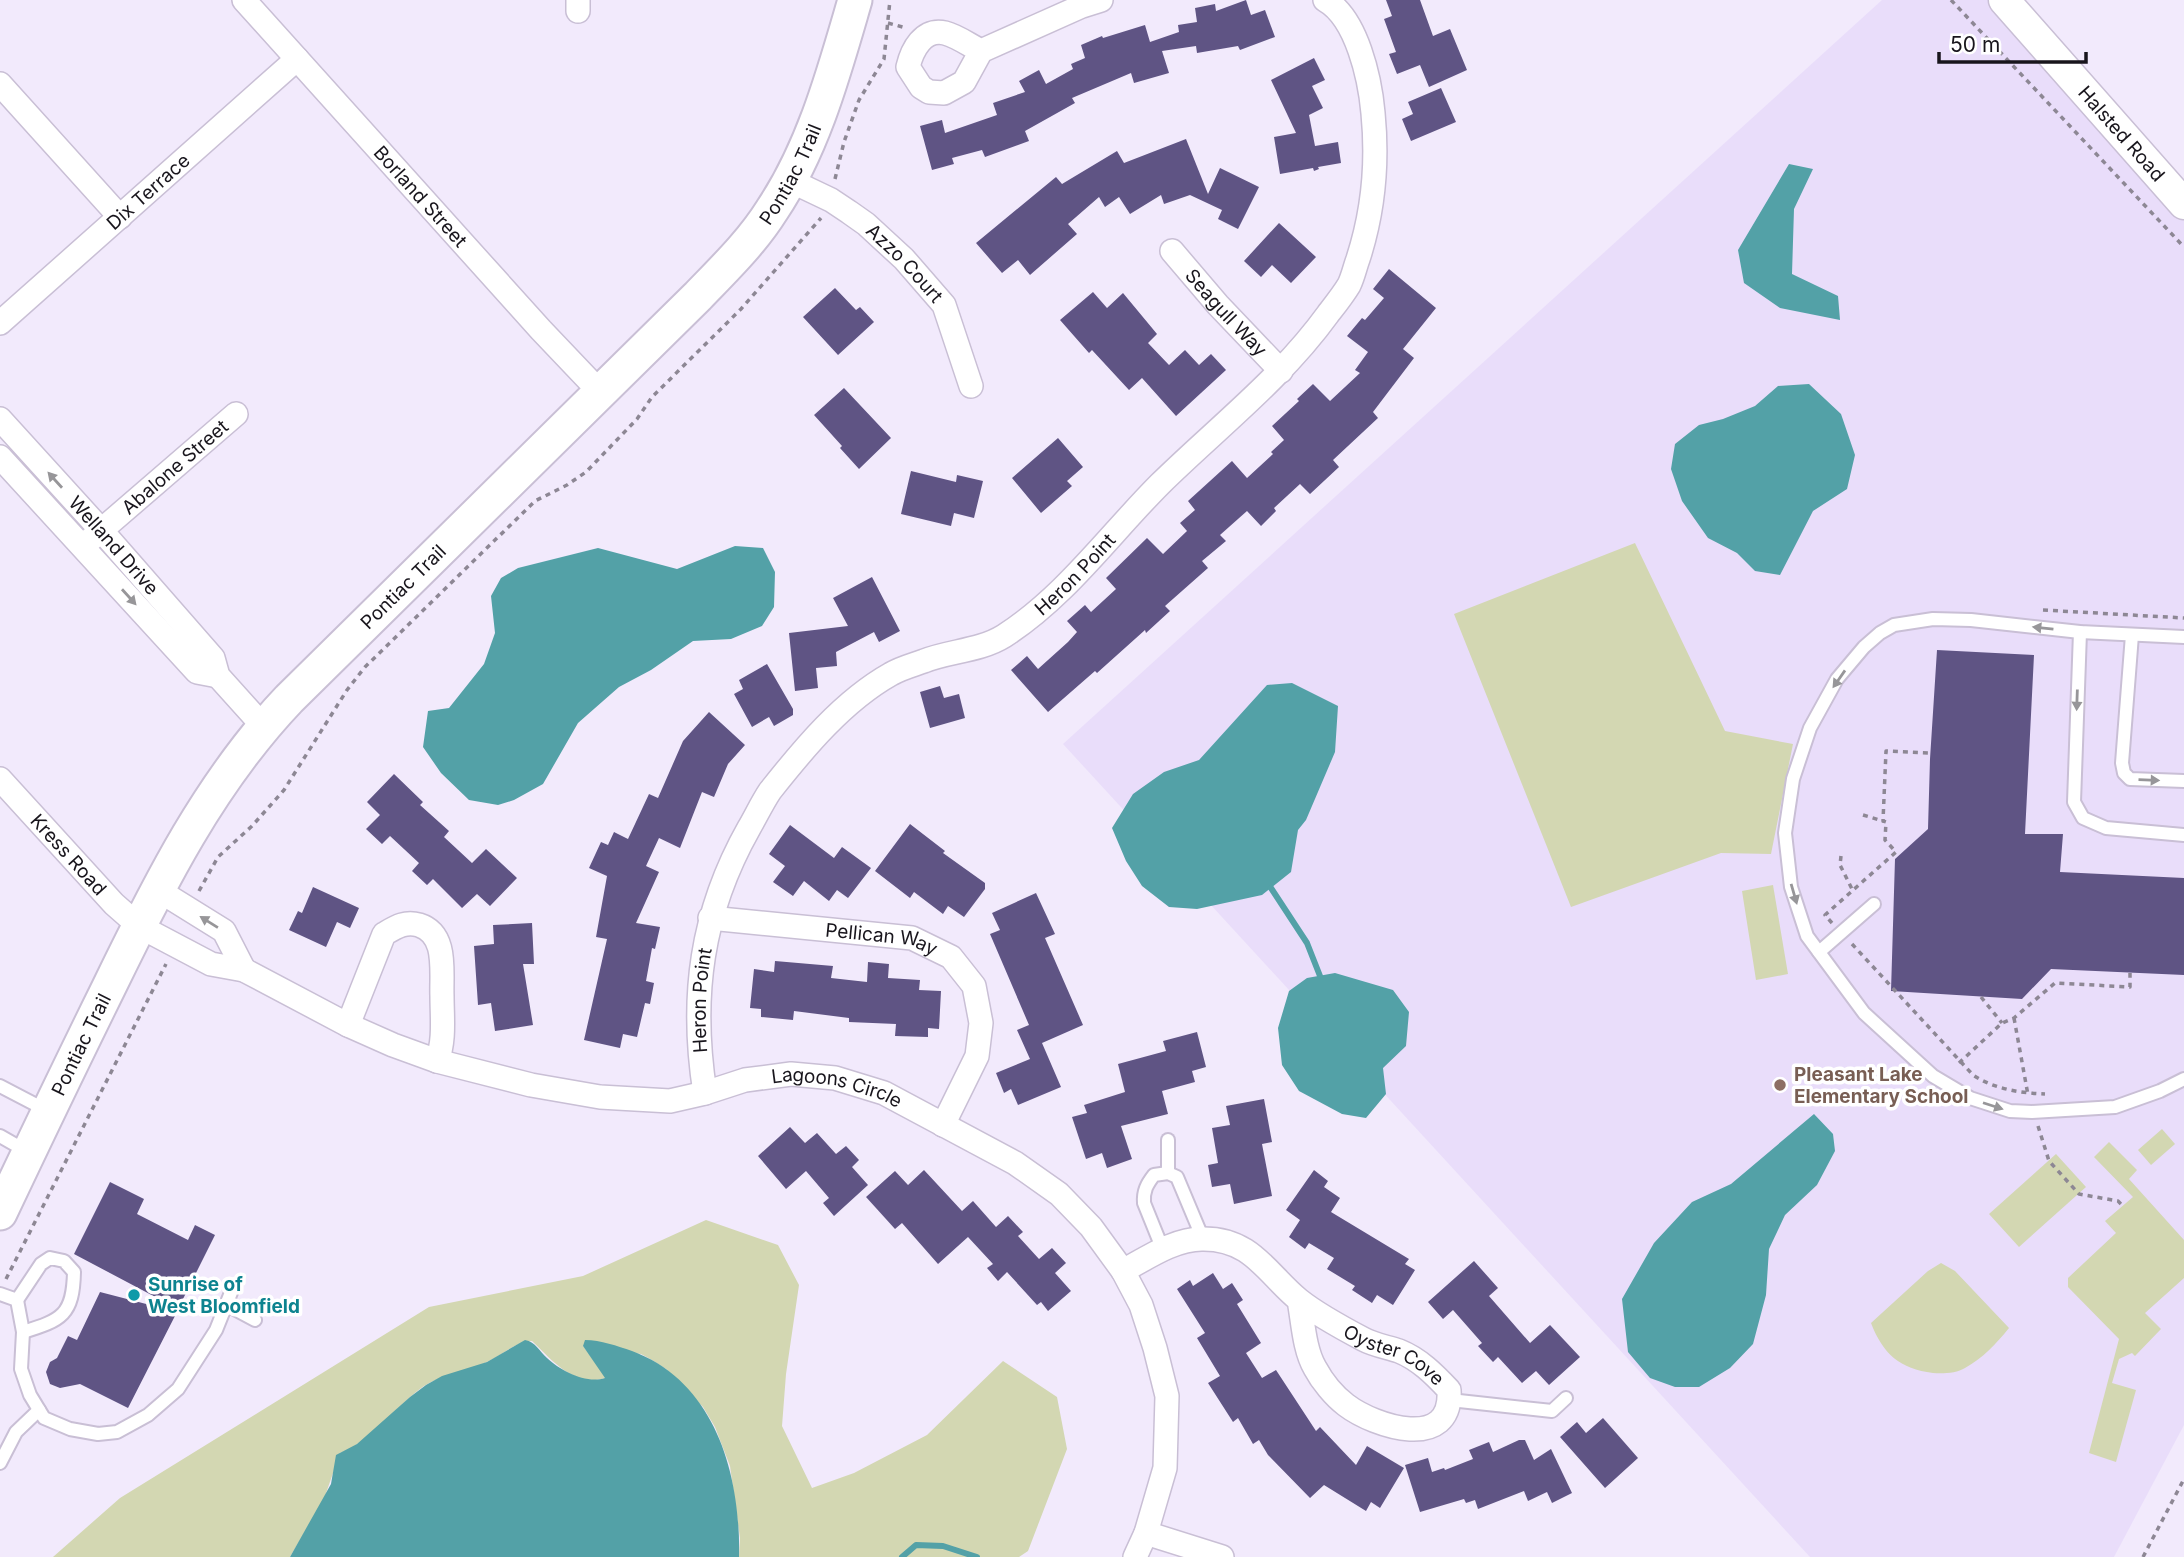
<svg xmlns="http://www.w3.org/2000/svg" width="2184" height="1557" viewBox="0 0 2184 1557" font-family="Inter,sans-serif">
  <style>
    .built { fill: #e9ddfa }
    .green { fill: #d3d7b2 }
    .water { fill: #53a1a7 }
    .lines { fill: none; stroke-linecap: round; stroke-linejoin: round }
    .stream { stroke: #53a1a7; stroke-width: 6 }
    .building { fill: #5f5484 }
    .service-casing { stroke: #c9bfd5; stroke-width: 16 }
    .minor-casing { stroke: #c9bfd5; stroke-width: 26 }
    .tertiary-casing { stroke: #c9bfd5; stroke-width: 33 }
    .secondary-casing { stroke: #c9bfd5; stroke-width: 37 }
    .path { stroke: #8d8794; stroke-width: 3.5; stroke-dasharray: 5 5; stroke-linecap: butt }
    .service { stroke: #fff; stroke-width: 12 }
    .minor { stroke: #fff; stroke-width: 23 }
    .tertiary { stroke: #fff; stroke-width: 30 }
    .secondary { stroke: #fff; stroke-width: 33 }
    .oneway { fill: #979699 }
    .education-dot { fill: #8d6e63; stroke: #fff; stroke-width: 2.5 }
    .culture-dot { fill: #0f9aa8; stroke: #fff; stroke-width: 2.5 }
    .labels { text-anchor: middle; stroke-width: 7; stroke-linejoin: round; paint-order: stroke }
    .street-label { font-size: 19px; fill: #18151c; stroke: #fff }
    .education-label { font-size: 19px; font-weight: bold; fill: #785e54; stroke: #fff; text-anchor: start }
    .culture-label { font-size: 19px; font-weight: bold; fill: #0d838f; stroke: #fff; text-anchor: start }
  </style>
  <rect width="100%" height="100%" fill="#f2eafc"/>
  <!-- built -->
  <polygon class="built" points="1882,0 2000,0 2184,204 2184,1425 2114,1557 1810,1557 1063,744"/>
  <!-- green -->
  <g class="green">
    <polygon points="1635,543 1725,731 1793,744 1771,854 1721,853 1571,907 1454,614"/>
    <polygon points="1773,885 1788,974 1756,980 1742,891"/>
    <polygon points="2162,1129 2175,1144 2151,1165 2138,1150"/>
    <polygon points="2109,1142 2137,1170 2129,1179 2184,1240 2184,1278 2145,1313 2161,1329 2135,1356 2132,1353 2119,1359 2112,1383 2136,1390 2116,1462 2089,1453 2119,1339 2068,1287 2068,1278 2116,1233 2105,1221 2133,1197 2094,1157"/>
    <polygon points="2056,1154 2086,1187 2019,1247 1989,1214"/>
    <path d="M 706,1220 L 778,1245 L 799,1285 L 786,1374 L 782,1426 L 812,1488 L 854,1473 L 927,1435 L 1003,1361 L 1057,1397 L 1067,1449 L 1028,1551 L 1019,1557 L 739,1557 L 740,1538 L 730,1466 L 715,1427 L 703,1407 L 666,1369 L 652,1360 L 641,1354 L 583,1346 L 605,1375 L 605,1378 C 574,1388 551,1359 532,1341 C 515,1342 504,1354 489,1361 C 468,1372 444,1373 424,1386 C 399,1403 367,1445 340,1453 L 324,1499 L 290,1557 L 53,1557 L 120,1498 L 429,1307 L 583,1276 Z"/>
    <path d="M 1941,1263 L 1955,1271 L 2009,1328 C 1996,1344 1983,1358 1965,1368 C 1957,1373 1943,1374 1933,1373 C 1900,1369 1883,1354 1871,1323 L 1928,1271 Z"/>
  </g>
  <!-- water -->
  <g class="water">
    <polygon points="1789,164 1813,169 1794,209 1792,274 1838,296 1840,320 1780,308 1744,283 1738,250"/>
    <polygon points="1809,384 1841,414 1855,455 1847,489 1813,511 1780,575 1755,571 1737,553 1708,538 1682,501 1671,469 1675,444 1699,425 1723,419 1755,406 1778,386"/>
    <polygon points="735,546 763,548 775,572 774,607 762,626 731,639 693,641 651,670 619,687 578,723 543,784 514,800 498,805 469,800 441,773 423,747 428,711 449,708 484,664 495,633 491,596 501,578 518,568 598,548 677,569"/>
    <polygon points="1292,683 1338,706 1335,752 1306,820 1298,830 1291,872 1262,895 1197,909 1169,907 1142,886 1126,861 1112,828 1133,794 1164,772 1199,760 1267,685"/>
    <polygon points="1335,973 1393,990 1409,1012 1406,1046 1383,1068 1386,1094 1366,1118 1342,1114 1299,1091 1282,1065 1278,1028 1289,991 1307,978"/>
    <polygon points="1814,1114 1833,1134 1835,1151 1817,1185 1785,1215 1769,1249 1766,1295 1753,1344 1730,1368 1699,1387 1675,1387 1650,1378 1628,1352 1622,1299 1654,1243 1692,1202 1731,1184"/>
    <path d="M 525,1340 C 536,1342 539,1351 547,1358 C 561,1371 586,1384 605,1378 L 583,1346 L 585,1340 C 601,1340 617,1346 632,1351 C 716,1382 741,1476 739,1557 L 290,1557 L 331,1484 L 336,1455 L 357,1444 L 410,1397 L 426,1385 L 442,1376 L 487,1362 Z"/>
  </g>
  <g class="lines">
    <!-- stream -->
    <g class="stream">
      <polyline points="1271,888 1307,943 1320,976"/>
      <polyline points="902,1557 916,1545 943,1546 977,1557"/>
    </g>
  </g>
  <!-- building -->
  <g class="building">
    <polygon points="1246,0 1251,15 1265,10 1275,37 1240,50 1238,46 1197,53 1196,46 1162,51 1169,73 1134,83 1131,73 1072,98 1075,103 1025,131 1029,141 985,157 982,150 952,158 954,164 932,170 920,126 942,120 945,133 997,115 993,103 1025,92 1019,81 1039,70 1046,84 1073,69 1071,64 1085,58 1081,45 1102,36 1103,38 1145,25 1150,42 1179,32 1178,25 1197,22 1195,8 1215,4 1216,11"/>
    <polygon points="1386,0 1420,0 1433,36 1450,29 1467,70 1429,87 1420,65 1397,74 1389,54 1396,52 1384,19 1392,16"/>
    <polygon points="1314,58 1325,80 1312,86 1323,108 1309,115 1315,146 1338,142 1341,163 1318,167 1319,169 1314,171 1313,168 1280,174 1274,137 1296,133 1271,80"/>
    <polygon points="1441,88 1456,122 1411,141 1402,119 1413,114 1408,102"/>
    <polygon points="1186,139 1208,194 1220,168 1259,187 1238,229 1218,219 1222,210 1190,195 1164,204 1161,195 1130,214 1119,197 1105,207 1099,197 1068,224 1077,234 1030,275 1018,260 1002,273 976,243 1056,177 1062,184 1117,151 1124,163"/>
    <polygon points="1279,223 1316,257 1291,283 1272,265 1261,277 1244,261"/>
    <polygon points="1389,269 1436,308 1403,349 1414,358 1373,412 1378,418 1333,460 1339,467 1310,494 1300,484 1274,508 1276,511 1261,526 1247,511 1220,535 1226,541 1202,561 1208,568 1165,606 1170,611 1146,633 1145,630 1097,673 1095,671 1048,712 1011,670 1027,656 1038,669 1068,642 1077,632 1067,621 1085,605 1091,612 1116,589 1106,578 1147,538 1163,554 1187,531 1180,523 1195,510 1188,501 1232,461 1247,478 1273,454 1271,452 1284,440 1272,426 1299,401 1297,399 1313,384 1330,401 1360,373 1355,370 1368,352 1347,336 1362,318 1365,320 1384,298 1373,289"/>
    <polygon points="835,288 856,310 860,307 874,322 838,355 803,317"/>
    <polygon points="1093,292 1107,308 1123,293 1157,334 1148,343 1169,365 1185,350 1199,365 1211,354 1226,370 1176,416 1142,378 1129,390 1092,350 1089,353 1060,320"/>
    <polygon points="844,388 891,438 859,469 840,448 842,446 814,415"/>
    <polygon points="1058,438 1083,467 1067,481 1072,486 1041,513 1012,478"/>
    <polygon points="911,471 956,482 957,475 983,481 974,518 954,513 951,526 901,514"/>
    <polygon points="872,577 900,631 879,642 874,632 836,652 837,666 816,668 818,688 795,691 789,633 848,626 833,598"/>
    <polygon points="1937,650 2034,655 2025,834 2063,834 2060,872 2184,878 2184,975 2051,969 2022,999 1891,991 1895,859 1928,829 1930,759"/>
    <polygon points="767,664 793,709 793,715 774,726 769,717 752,727 734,694 743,689 739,680"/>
    <polygon points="940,686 944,698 959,694 965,718 930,728 920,692"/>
    <polygon points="709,712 745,745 728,764 714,797 702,792 680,848 659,838 646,866 659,872 636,923 660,927 655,949 652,948 646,981 654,983 650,1004 645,1003 637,1037 623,1034 620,1048 584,1040 607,939 596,937 607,876 589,868 601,842 608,845 614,832 628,839 649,794 658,798 683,741"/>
    <polygon points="394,774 423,802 420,805 449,831 444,837 472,863 486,849 517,878 490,906 477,894 462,908 433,879 427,885 412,871 419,863 390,836 382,844 366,829 380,815 367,802"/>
    <polygon points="910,824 945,851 943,853 985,883 985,889 964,917 948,906 943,914 914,892 910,898 875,871"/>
    <polygon points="790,825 834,858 842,847 871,868 848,898 837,890 829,901 804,881 793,896 773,882 785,866 769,854"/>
    <polygon points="313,887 359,908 350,928 337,922 326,947 289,930 298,911 302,913"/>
    <polygon points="1036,893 1055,934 1045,938 1083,1025 1042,1043 1061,1087 1018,1105 1011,1089 1004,1093 996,1073 1030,1059 1017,1030 1029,1025 990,934 1000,930 992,913"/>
    <polygon points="532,923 534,964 523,964 533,1025 495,1031 491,1003 478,1005 474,946 494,944 493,925"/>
    <polygon points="775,961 833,966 831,978 867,982 868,962 889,964 888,978 920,980 919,990 941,991 939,1029 928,1028 928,1037 895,1036 896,1024 849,1022 849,1018 794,1011 793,1020 761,1017 761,1009 750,1008 754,969 774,972"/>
    <polygon points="1197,1032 1206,1067 1192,1071 1195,1082 1162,1091 1168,1114 1121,1126 1132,1159 1107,1168 1102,1153 1086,1159 1072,1117 1087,1113 1084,1105 1125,1092 1118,1064 1166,1051 1163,1041"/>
    <polygon points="1264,1099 1272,1142 1262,1144 1272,1196 1234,1204 1230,1184 1212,1187 1208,1165 1218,1163 1212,1128 1230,1125 1226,1106"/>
    <polygon points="790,1127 805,1143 817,1133 836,1154 846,1146 859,1160 852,1167 868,1185 834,1216 823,1203 829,1198 806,1171 786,1189 758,1156"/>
    <polygon points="924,1170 962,1211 973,1201 996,1227 1008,1216 1023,1232 1018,1236 1039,1259 1052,1248 1066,1263 1055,1273 1071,1291 1048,1311 1041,1302 1037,1305 1007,1272 998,1281 987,1268 993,1264 968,1237 938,1264 902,1223 895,1229 866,1197 895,1171 908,1185"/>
    <polygon points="1314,1170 1328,1181 1324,1187 1340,1198 1331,1212 1409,1259 1405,1264 1415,1270 1393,1305 1377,1295 1372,1303 1352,1290 1355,1286 1327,1269 1334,1258 1309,1243 1305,1249 1289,1237 1300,1220 1286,1210"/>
    <polygon points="110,1182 144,1199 137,1214 188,1240 195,1225 215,1235 178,1309 74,1254"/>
    <polygon points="1474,1261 1498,1288 1489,1296 1530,1343 1550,1325 1580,1357 1549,1385 1536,1371 1522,1383 1498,1357 1493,1362 1478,1346 1482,1343 1453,1310 1443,1319 1428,1302"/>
    <polygon points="1213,1273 1223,1289 1232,1283 1243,1300 1237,1304 1261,1343 1246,1353 1262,1378 1276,1370 1316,1431 1320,1427 1356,1465 1367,1446 1404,1468 1380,1508 1371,1502 1366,1511 1324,1485 1310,1498 1268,1455 1259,1440 1253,1444 1238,1418 1233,1422 1208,1383 1220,1376 1197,1338 1205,1333 1177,1289 1190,1280 1193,1286"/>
    <polygon points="100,1292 177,1312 128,1408 80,1384 60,1388 50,1384 46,1372 50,1362 57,1358 68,1336 77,1340"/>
    <polygon points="1603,1418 1638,1458 1605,1488 1560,1437 1577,1422 1586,1433"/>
    <polygon points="1519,1440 1525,1440 1534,1460 1551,1449 1572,1493 1552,1503 1547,1492 1528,1501 1524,1491 1478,1509 1475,1500 1466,1503 1464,1499 1420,1512 1405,1465 1428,1458 1432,1472 1444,1468 1445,1470 1473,1459 1469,1450 1489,1442 1493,1452"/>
  </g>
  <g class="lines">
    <!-- service casing -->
    <g class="service-casing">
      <g id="service">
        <polyline points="2080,632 2074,802 2083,818 2106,828 2184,835"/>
        <polyline points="2132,635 2122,763 2124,773 2130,779 2184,781"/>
        <polyline points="2184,637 2080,632 1971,620 1933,619 1894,625 1880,633 1864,647 1837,679 1810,728 1793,779 1785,833 1791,887 1807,936 1864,1013 1933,1076 1970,1098 2010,1111 2032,1112 2115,1107 2160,1091 2184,1079"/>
        <polyline points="1819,952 1874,904"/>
        <polyline points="0,1086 46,1110"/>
        <polyline points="0,1136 28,1152"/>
        <polyline points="1168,1173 1168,1140"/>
        <path d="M 1163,1250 L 1144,1203 C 1143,1191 1147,1184 1154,1175 L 1168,1173 L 1177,1177 L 1203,1239"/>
        <polyline points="0,1294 17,1300 23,1332 21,1369 30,1395 44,1418 70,1429 98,1434 117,1432 148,1415 178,1389 216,1330 232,1290"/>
        <path d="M 17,1300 L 41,1264 L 50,1258 L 64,1261 L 74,1272 C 73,1315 62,1320 23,1332"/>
        <polyline points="227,1305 255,1320"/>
        <polyline points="1450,1400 1552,1411 1566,1398"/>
        <polyline points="0,1463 16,1432 39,1410"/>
      </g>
    </g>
    <!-- minor casing -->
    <g class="minor-casing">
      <g id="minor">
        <path id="s1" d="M 244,0 L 541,330 L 600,392"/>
        <polyline points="578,0 578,11"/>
        <path d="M 981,51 C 969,45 957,36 945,33 C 923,28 912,50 908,67 L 921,87 L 929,92 L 944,93 L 964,82 L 981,51 L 1082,6 L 1101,0"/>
        <polyline points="0,84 120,217"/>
        <path id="s2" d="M 789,180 L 831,200 L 849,212 L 866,224 L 904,259 L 944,305 L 971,386"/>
        <path id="s3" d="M 1172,251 L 1218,305 L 1281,371"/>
        <path id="s4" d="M 0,323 L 297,59"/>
        <path id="s5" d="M 0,419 L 101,530 L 213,658 L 218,676 L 263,726"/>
        <polyline points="0,457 197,672 218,676"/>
        <path id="s6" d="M 90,540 L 236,414"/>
        <path id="s7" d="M 0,779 L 114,904 L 139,926 L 211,964 L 244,970 L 348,1025 L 393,1045 L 437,1061 L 531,1085 L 600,1097 L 670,1101 L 705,1093 L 745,1080 L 791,1074 L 835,1078 L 884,1093 L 1015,1163 L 1059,1194 L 1091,1227 L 1123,1271 L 1141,1305 L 1155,1348 L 1167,1396 L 1165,1468 L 1146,1533 L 1135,1557"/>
        <polyline points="158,890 224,931 244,970"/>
        <path id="s8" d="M 710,918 L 912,938 L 951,957 L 974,986 L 981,1023 L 977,1056 L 943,1125"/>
        <path d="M 348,1025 L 384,934 C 396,927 405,921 419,925 C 448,934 441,972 442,996 C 442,1018 445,1040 437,1061"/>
        <path id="s9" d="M 705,1093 C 690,997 701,913 749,828 C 756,816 762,803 770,791 C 804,748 843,701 891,674 C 901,668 913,665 924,661 C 949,651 980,651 1004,636 C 1065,597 1109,535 1160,484 C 1217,428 1281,379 1328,314 C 1335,305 1343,295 1349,285 C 1353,277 1355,267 1358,259 C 1374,210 1378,164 1373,113 C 1370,79 1357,18 1325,0"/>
        <path id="s10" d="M 1123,1271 C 1147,1258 1174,1239 1202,1239 C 1252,1238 1267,1274 1299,1300 C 1314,1312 1346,1330 1363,1339 C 1374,1345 1387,1347 1399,1351 C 1419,1359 1434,1374 1449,1390 C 1453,1452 1375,1427 1346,1405 C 1334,1396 1322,1381 1315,1368 C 1304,1349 1303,1321 1299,1300"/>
        <polyline points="1146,1533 1222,1557"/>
      </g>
    </g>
    <!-- tertiary casing -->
    <g class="tertiary-casing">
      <g id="tertiary">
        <path id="s11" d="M 2004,0 L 2184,204"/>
      </g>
    </g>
    <!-- secondary casing -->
    <g class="secondary-casing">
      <g id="secondary">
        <path id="s12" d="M 0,1213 C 36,1137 72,1062 109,987 C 159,884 210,782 289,699 L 698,296 C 724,269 752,242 772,210 C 814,147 834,72 855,0"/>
      </g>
    </g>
    <!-- path -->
    <g class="path">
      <polyline points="1951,0 2184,247"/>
      <polyline points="888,23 906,28"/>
      <polyline points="835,179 844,142 859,100 884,59 890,0"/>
      <polyline points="2043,610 2184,618"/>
      <polyline points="1863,815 1883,821"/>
      <polyline points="1841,856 1840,865 1852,889"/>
      <polyline points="199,891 218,857 252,826 284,790 347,690 365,667 535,501 567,485 586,472 637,419 652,397 741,309 821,218"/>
      <polyline points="1832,923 1825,915 1896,852 1885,840 1886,822 1883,821 1886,751 1930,753"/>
      <path d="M 1852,944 L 1973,1075 C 1994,1089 2020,1093 2045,1094"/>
      <polyline points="1981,997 2002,1023"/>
      <polyline points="2014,1018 2028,1095"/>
      <polyline points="1959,1063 2002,1023 2014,1018 2055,983 2130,987 2130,973"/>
      <polyline points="2038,1126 2049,1161 2079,1194 2118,1201 2122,1205"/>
      <polyline points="6,1279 166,964"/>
      <polyline points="2143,1557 2184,1479"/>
    </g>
    <!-- service -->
    <use href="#service" class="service"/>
    <!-- minor -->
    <use href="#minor" class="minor"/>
    <!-- tertiary -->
    <use href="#tertiary" class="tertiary"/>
    <!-- secondary -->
    <use href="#secondary" class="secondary"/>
  </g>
  <!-- one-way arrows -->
  <defs><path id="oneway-solid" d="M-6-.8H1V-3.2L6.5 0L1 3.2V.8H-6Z" transform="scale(1.75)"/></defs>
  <g class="oneway">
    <use href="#oneway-solid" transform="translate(55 480) rotate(-132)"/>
    <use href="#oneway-solid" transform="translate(129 597) rotate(48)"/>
    <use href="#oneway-solid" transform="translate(2043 628) rotate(-174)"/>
    <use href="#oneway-solid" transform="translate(1839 679) rotate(125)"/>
    <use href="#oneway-solid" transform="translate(2077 700) rotate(92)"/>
    <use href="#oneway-solid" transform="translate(2149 780) rotate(2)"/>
    <use href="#oneway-solid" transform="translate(1794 894) rotate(74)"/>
    <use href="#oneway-solid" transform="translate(209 922) rotate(-148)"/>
    <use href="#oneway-solid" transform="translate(1993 1106) rotate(18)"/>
  </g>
  <!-- markers -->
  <circle class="education-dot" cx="1780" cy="1085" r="7"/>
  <circle class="culture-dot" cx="134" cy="1295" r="7"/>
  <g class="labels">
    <!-- street labels -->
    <g class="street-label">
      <text dy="7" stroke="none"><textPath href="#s11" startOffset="178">Halsted Road</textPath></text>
      <text dy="7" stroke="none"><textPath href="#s12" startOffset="1320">Pontiac Trail</textPath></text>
      <text dy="7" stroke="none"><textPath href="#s4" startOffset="198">Dix Terrace</textPath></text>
      <text dy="7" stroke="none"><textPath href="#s1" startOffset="264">Borland Street</textPath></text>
      <text dy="7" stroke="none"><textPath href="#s2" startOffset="144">Azzo Court</textPath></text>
      <text dy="7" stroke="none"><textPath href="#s3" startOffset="82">Seagull Way</textPath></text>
      <text dy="7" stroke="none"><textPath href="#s6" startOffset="112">Abalone Street</textPath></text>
      <text dy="7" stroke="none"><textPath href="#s5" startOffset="170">Welland Drive</textPath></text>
      <text dy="7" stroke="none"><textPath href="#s9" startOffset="700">Heron Point</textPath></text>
      <text dy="7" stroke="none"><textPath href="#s12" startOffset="752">Pontiac Trail</textPath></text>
      <text dy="7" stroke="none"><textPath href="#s7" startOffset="102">Kress Road</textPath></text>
      <text dy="7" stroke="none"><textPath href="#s8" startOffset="173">Pellican Way</textPath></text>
      <text dy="7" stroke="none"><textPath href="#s9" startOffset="93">Heron Point</textPath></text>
      <text dy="7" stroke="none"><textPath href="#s12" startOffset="187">Pontiac Trail</textPath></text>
      <text dy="7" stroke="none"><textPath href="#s7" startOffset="940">Lagoons Circle</textPath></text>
      <text dy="7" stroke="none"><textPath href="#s10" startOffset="315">Oyster Cove</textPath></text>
    </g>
    <!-- education labels -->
    <g class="education-label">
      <text x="1794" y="1081">Pleasant Lake<tspan x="1794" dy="22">Elementary School</tspan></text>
    </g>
    <!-- culture labels -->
    <g class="culture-label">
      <text x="148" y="1291">Sunrise of<tspan x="148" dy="22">West Bloomfield</tspan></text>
    </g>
  </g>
  <!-- scale -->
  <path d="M1939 52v10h147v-10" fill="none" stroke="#18151c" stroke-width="3.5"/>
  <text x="1950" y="52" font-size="21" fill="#18151c" stroke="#ffffff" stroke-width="5" paint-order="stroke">50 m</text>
</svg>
